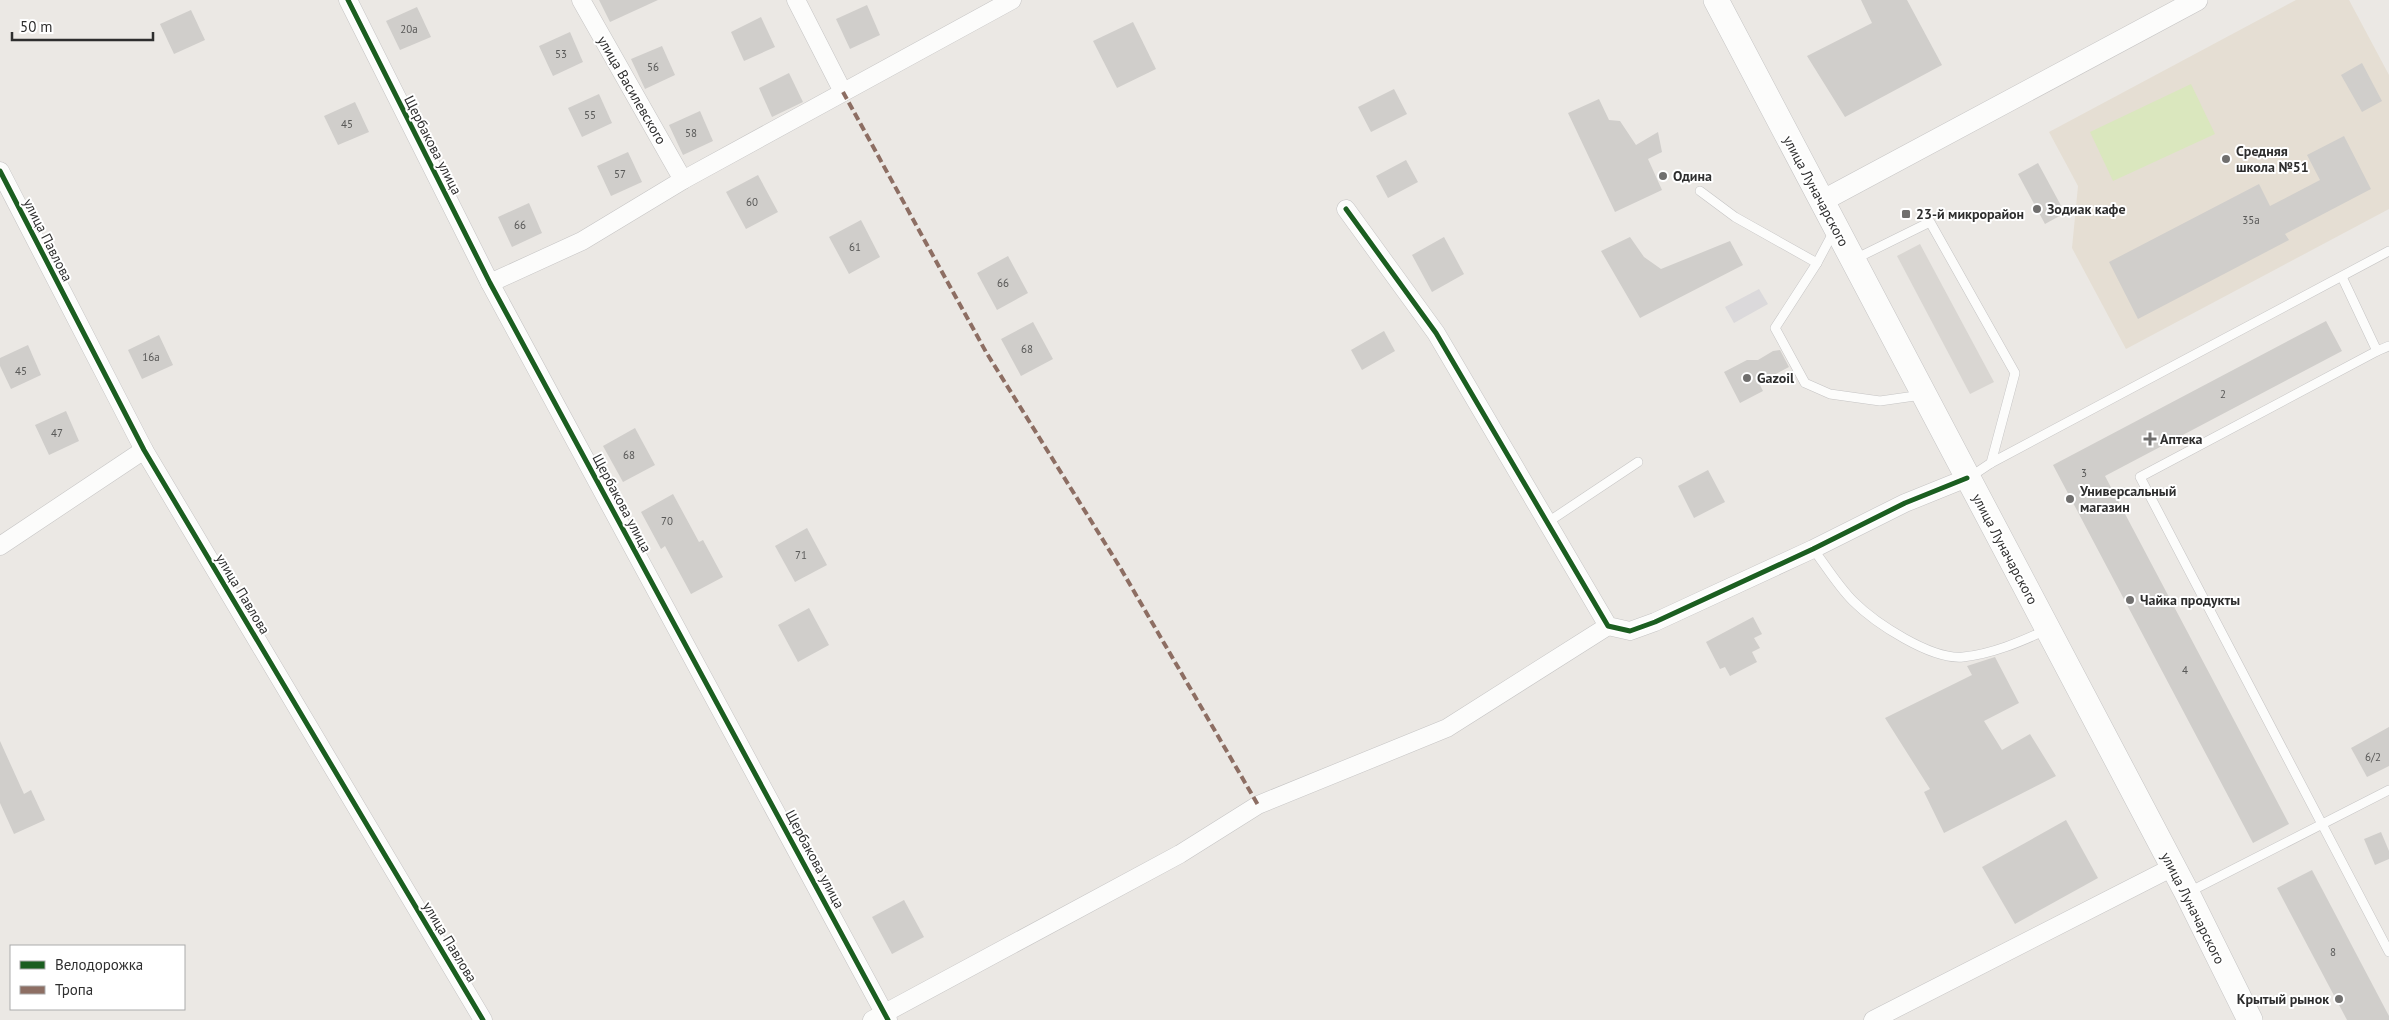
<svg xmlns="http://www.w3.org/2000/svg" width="2389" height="1020" viewBox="0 0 2389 1020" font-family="'PT Sans',sans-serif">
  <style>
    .industrial { fill: #dbd9db }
    .education { fill: #e5ded3 }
    .pitch { fill: #dae7be }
    .plaza { fill: #d9d6d2 }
    .building { fill: #d0cecb }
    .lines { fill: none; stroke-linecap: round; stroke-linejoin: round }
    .service-casing { stroke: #c5c4c4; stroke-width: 10 }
    .minor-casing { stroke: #c5c4c4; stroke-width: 19 }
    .tertiary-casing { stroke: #c5c4c4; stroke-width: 22 }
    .secondary-casing { stroke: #c5c4c4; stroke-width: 26 }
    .service { stroke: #fcfcfb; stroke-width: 9 }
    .minor { stroke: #fcfcfb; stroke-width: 18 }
    .tertiary { stroke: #fcfcfb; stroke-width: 21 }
    .secondary { stroke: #fcfcfb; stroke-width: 25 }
    .quiet { stroke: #8d6e63; stroke-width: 4; stroke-dasharray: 8 4; stroke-linecap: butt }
    .cycleway-casing { stroke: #fff; stroke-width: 8 }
    .cycleway { stroke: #1b5e20; stroke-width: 5 }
    .poi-dot { fill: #706f6e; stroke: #fff; stroke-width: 2 }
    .labels { text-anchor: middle; stroke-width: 4; stroke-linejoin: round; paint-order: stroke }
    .number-label { font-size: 11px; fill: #585857 }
    .street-label { font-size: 14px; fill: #2e2e2e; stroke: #fff }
    .poi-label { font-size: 14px; font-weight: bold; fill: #2e2e2e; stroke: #fff; text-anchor: start }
  </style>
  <rect width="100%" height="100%" fill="#ebe8e4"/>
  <!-- industrial -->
  <polygon class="industrial" points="1759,289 1768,304 1734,323 1725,307"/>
  <!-- education -->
  <polygon class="education" points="2296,0 2349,0 2389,75 2389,209 2126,349 2072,248 2078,186 2049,132"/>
  <!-- pitch -->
  <polygon class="pitch" points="2191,84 2215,134 2113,181 2090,132"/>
  <!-- plaza -->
  <polygon class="plaza" points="1920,244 1994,382 1970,394 1897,256"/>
  <!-- building -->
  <g class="building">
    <polygon points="599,0 658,0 610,22"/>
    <polygon points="1861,0 1907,0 1942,65 1845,117 1807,56 1872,23"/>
    <polygon points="867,5 880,35 850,49 836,19"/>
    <polygon points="417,7 431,37 400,50 386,21"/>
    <polygon points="191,10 205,40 174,54 160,24"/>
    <polygon points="761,17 775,47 744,61 731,32"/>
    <polygon points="1133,22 1156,69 1117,88 1093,41"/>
    <polygon points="570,32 583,62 553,76 539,46"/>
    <polygon points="662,46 675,75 645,89 631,59"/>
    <polygon points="2362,63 2382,101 2362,112 2341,75"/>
    <polygon points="789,73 803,102 772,117 759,88"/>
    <polygon points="1394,89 1407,114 1371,132 1358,107"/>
    <polygon points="599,94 612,123 582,137 568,108"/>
    <polygon points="1599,99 1609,120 1620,121 1636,145 1658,132 1662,152 1648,159 1662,190 1615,212 1568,113"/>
    <polygon points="355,102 369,132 338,145 324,116"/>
    <polygon points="700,111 713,141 683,155 669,125"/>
    <polygon points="2344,136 2371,189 2285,234 2289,240 2138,319 2109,262 2259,184 2270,206 2320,180 2307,155"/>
    <polygon points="628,152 642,182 611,196 597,166"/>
    <polygon points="1406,160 1418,182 1388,198 1376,176"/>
    <polygon points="2038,163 2065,213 2045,224 2018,174"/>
    <polygon points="758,175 778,212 746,229 726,192"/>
    <polygon points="529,203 542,233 512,247 498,217"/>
    <polygon points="861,220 880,257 849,274 829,237"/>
    <polygon points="1444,237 1464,274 1432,292 1412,255"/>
    <polygon points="1630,237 1644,257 1661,269 1730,241 1743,265 1640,318 1601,251"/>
    <polygon points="1008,256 1028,293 997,310 977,273"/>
    <polygon points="2326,321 2342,351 2105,476 2289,824 2253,843 2053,465"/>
    <polygon points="1033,322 1053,359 1021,376 1001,339"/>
    <polygon points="1384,331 1395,351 1362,370 1351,350"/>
    <polygon points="159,335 173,365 142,379 128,350"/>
    <polygon points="28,345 41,375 11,389 0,366 0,358"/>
    <polygon points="1780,350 1789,367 1759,383 1763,391 1740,403 1724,372 1747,360 1758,360 1773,351"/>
    <polygon points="66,411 79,441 49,455 35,425"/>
    <polygon points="635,428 655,465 623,482 603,446"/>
    <polygon points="1708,470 1725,502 1694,518 1678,486"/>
    <polygon points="673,494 699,542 703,540 723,577 691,594 665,546 661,549 641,512"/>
    <polygon points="807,528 827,565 795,582 775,546"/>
    <polygon points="809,608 829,645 798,662 778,625"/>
    <polygon points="1753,617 1762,634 1754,638 1760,648 1752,652 1757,662 1730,676 1725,667 1720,669 1706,642"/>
    <polygon points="1995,657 2019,703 1984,721 2002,750 2030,734 2056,776 1944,833 1924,792 1930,789 1885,718 1972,675 1967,666"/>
    <polygon points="2389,727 2389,766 2367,777 2351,748"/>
    <polygon points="0,741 24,794 31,790 45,820 14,834 0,803"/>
    <polygon points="2066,820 2098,878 2015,924 1982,867"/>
    <polygon points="2381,832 2389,851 2389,859 2375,865 2364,839"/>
    <polygon points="2312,870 2389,1016 2389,1020 2347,1020 2277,888"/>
    <polygon points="904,900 924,937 892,954 872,917"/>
  </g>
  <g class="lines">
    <!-- service casing -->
    <g class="service-casing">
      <g id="service">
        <polyline points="1700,191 1735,217 1817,263"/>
        <polyline points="1834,231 1817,263 1775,328 1805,383 1830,394 1880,401 1922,395"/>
        <polyline points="1855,259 1930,222 2015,373 1991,463"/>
        <polyline points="2342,277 2377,351 2389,346"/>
        <polyline points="2377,351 2140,477 2389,952"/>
        <polyline points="1970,477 1991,463 2389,251"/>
        <polyline points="1548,522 1638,462"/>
        <path d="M 1813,549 C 1826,566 1838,586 1853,601 C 1875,623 1931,660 1963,657 C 1992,654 2020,642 2046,630"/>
        <polyline points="2189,892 2389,790"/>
      </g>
    </g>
    <!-- minor casing -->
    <g class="minor-casing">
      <g id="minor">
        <polyline points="348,0 490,283 888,1020"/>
        <polyline points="581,0 683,180"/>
        <polyline points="796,0 843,92"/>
        <polyline points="0,171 144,450 483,1020"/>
        <polyline points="1346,209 1436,333 1608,626 1630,631 1655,622 1813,549 1905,503 1967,478"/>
        <polyline points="490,283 582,241 683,180 1012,0"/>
        <polyline points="0,546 144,450"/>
        <polyline points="872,1020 1180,854 1258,805 1447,728 1608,626"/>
        <polyline points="1873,1020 2173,867"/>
      </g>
    </g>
    <!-- tertiary casing -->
    <g class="tertiary-casing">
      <polyline id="tertiary" points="1822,201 2197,0"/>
    </g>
    <!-- secondary casing -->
    <g class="secondary-casing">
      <polyline id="secondary" points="1716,0 2187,893 2250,1020"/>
    </g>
    <!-- service -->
    <use href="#service" class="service"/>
    <!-- minor -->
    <use href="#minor" class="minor"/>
    <!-- tertiary -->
    <use href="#tertiary" class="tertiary"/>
    <!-- secondary -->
    <use href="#secondary" class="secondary"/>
    <!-- quiet -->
    <polyline class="quiet" points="843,92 986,352 1121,569 1258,805"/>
    <!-- cycleway casing -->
    <g class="cycleway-casing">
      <g id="cycleway">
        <polyline points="348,0 490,283 888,1020"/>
        <polyline points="0,171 144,450 483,1020"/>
        <polyline points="1346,209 1436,333 1608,626 1630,631 1655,622 1813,549 1905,503 1967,478"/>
      </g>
    </g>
    <!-- cycleway -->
    <use href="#cycleway" class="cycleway"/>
  </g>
  <!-- markers -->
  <g class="poi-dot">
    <circle cx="2226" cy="159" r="5"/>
    <circle cx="1663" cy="176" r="5"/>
    <circle cx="2037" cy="209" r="5"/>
    <rect x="1901" y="209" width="10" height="10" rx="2.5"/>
    <circle cx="1747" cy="378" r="5"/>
    <path d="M2147.5 431.5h5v5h5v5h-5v5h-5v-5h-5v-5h5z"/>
    <circle cx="2070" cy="499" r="5"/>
    <circle cx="2130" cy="600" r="5"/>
    <circle cx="2339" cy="999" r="5"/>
  </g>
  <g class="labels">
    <!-- number labels -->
    <g class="number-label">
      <text x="409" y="33">20а</text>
      <text x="561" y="58">53</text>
      <text x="653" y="71">56</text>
      <text x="590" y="119">55</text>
      <text x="347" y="128">45</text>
      <text x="691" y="137">58</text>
      <text x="620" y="178">57</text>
      <text x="752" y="206">60</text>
      <text x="2251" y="224">35а</text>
      <text x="520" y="229">66</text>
      <text x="855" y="251">61</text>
      <text x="1003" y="287">66</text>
      <text x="1027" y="353">68</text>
      <text x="151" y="361">16а</text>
      <text x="21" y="375">45</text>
      <text x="2223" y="398">2</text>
      <text x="57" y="437">47</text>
      <text x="629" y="459">68</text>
      <text x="2084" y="477">3</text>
      <text x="667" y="525">70</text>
      <text x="801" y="559">71</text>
      <text x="2185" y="674">4</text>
      <text x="2373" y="761">6/2</text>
      <text x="2333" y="956">8</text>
    </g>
    <!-- street labels -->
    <g class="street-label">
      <text transform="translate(632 90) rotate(60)" y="5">улица Василевского</text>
      <text transform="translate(433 145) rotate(63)" y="5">Щербакова улица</text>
      <text transform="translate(1816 191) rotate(62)" y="5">улица Луначарского</text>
      <text transform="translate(48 240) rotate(63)" y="5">улица Павлова</text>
      <text transform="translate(622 503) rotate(62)" y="5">Щербакова улица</text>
      <text transform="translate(2005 549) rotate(62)" y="5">улица Луначарского</text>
      <text transform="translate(243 594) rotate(59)" y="5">улица Павлова</text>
      <text transform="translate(815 859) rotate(62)" y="5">Щербакова улица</text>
      <text transform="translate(2193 908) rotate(63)" y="5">улица Луначарского</text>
      <text transform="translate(450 942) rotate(59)" y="5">улица Павлова</text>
    </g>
    <!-- poi labels -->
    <g class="poi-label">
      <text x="2236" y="156">Средняя<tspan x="2236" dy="16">школа №51</tspan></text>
      <text x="1673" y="181">Одина</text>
      <text x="2047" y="214">Зодиак кафе</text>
      <text x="1916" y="219">23-й микрорайон</text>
      <text x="1757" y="383">Gazoil</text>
      <text x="2160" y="444">Аптека</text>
      <text x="2080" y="496">Универсальный<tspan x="2080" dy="16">магазин</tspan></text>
      <text x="2140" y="605">Чайка продукты</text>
      <text x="2329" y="1004" text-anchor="end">Крытый рынок</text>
    </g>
  </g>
  <!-- legend -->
  <rect x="10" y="945" width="175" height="65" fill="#ffffff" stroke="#ababab"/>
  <rect x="20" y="961" width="25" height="8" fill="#1b5e20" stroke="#ababab"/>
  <text x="55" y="970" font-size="15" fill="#2e2e2e">Велодорожка</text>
  <rect x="20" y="986" width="25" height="8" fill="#8d6e63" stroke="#ababab"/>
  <text x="55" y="995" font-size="15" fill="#2e2e2e">Тропа</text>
  <!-- scale -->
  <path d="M12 32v8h141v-8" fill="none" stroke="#2e2e2e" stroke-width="2.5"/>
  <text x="20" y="32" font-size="15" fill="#2e2e2e" stroke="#ffffff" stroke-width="4" paint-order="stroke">50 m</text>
</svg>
